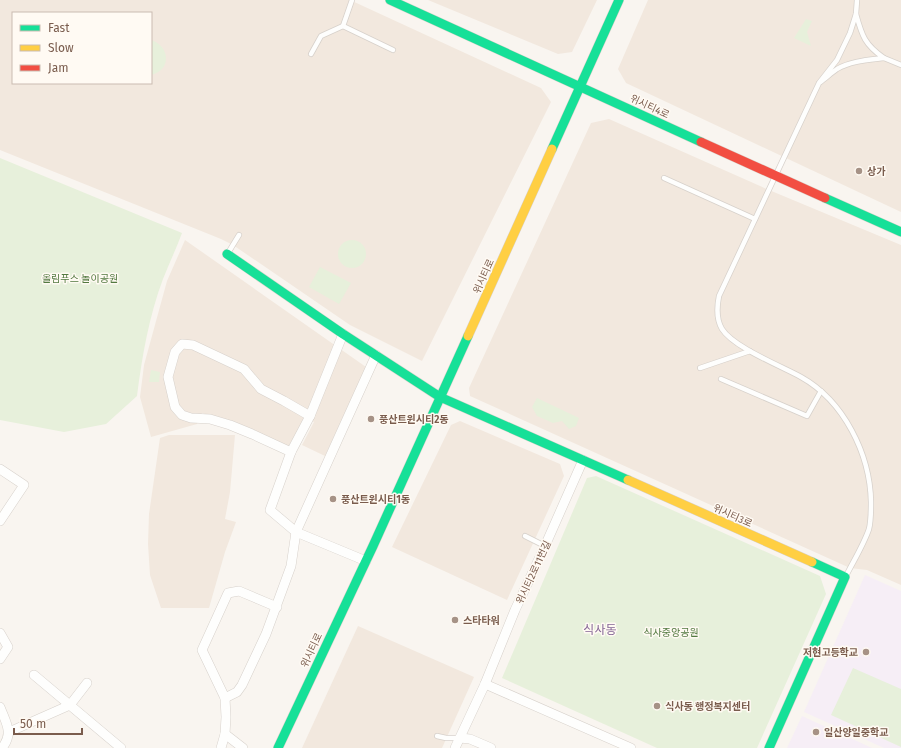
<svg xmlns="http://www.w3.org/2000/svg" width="901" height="748" viewBox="0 0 901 748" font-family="'Fira Sans','Noto Sans KR',sans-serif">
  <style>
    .residential { fill: #f2e8de; fill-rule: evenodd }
    .education { fill: #f6eef6 }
    .green { fill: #e7f0db }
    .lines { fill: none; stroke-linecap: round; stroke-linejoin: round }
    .lane-casing { stroke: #d7d1cb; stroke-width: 6 }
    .street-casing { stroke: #d7d1cb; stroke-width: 10 }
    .fast-casing { stroke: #d9d2cb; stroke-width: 10 }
    .slow-casing { stroke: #d9d2cb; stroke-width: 10 }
    .jam-casing { stroke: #d9d2cb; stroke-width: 10 }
    .lane { stroke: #fefefd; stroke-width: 4.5 }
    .street { stroke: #fefefd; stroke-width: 9 }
    .fast { stroke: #16e098; stroke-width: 9 }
    .slow { stroke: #ffcf43; stroke-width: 9 }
    .jam { stroke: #f24e42; stroke-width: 9 }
    .poi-dot { fill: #a69286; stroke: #fffaf3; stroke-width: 1.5 }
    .labels { text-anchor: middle; stroke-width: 3; stroke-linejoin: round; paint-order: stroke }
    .street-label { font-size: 10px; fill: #7a5c4d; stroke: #fffaf3 }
    .poi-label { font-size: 10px; font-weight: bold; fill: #7a5c4d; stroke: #fffaf3; text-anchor: start }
    .park-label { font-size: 10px; fill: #537a41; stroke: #fffaf3 }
    .quarter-label { font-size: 12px; fill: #846695; stroke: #fffaf3 }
  </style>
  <rect width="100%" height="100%" fill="#f9f5f0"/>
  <!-- residential -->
  <g class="residential">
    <path d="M 0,0 L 350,0 L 541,88 L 551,102 L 422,361 L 350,325 L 233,245 L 221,239 L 0,150 ZM 13,13 L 151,13 L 151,83 L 13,83 Z"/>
    <polygon points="428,0 597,0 572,52 558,54"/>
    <polygon points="648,0 901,0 901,212 626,83 618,69"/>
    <polygon points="609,119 769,190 901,245 901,585 867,570 850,568 470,396 469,388 591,123"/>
    <polygon points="185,240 366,367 325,456 302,445 314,422 306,417 288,447 222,419 202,413 197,424 151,437 140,397 144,365 167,281"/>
    <polygon points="460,421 560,464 564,476 507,600 392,547 451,425"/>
    <polygon points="169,435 235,435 230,492 225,519 236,522 225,552 209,608 161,608 150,575 148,544 149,514 160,438"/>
    <polygon points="358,626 474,677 442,748 302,748"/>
  </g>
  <!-- education -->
  <g class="education">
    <polygon points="865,575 901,591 901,748 884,748 804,712"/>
    <polygon points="802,716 872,748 787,748"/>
  </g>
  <!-- green -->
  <g class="green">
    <polygon points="806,19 812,21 807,32 811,46 794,38"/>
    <path d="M 151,40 C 170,46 172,70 151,75 Z"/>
    <path d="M 0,158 L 182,233 C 176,249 169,264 163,279 C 149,316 142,357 137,396 L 106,424 L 64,432 L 0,420 Z"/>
    <circle cx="352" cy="254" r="14"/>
    <polygon points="320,267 351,283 339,304 309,287"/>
    <polygon points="151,370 160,372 159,382 149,382"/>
    <polygon points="537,398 579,418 576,426 569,429 562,421 553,423 537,416 532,407"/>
    <polygon points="596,476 820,576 826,594 757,748 657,748 502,678 587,478"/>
    <polygon points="853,668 901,689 901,747 831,715"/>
  </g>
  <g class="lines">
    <!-- lane casing -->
    <g class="lane-casing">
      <g id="lane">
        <polyline points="352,0 343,26 393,50"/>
        <polyline points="856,14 857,0"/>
        <polyline points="311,54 321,36 343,26"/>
        <polyline points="884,58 901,65"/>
        <path d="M 819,83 C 825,79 831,73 837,69 C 851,61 868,60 884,58 C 865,45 862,36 856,14 L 850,33 L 837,60 L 819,83 L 719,296 C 717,306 716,319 722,329 C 733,347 781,366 801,377 C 844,401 870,454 871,502 C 871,511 871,521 869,529 C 864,544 853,562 846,576"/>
        <polyline points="664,178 755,219"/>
        <polyline points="228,253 239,235"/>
        <polyline points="700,368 750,351"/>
        <polyline points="721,379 807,416 821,391"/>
        <polyline points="525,536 545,546"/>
        <polyline points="437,736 446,738 460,738"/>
      </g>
    </g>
    <!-- street casing -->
    <g class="street-casing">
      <g id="street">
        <polyline points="343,334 310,416 291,452 270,510 296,532 366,561"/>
        <polyline points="291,452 252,434 230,425 210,419 191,418 182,415 175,407 168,377 175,352 182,344 193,345 244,369 261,389 284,401 310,416"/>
        <polyline points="0,469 24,485 0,521"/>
        <polyline points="0,633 8,647 0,659"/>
        <polyline points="34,675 121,748"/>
        <polyline points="485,684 631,748"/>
        <polyline points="225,698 237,692 242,685 266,634 291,566 296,532 376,355"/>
        <path d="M 0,707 C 6,723 14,733 2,748"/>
        <polyline points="9,732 70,705 87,683"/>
        <polyline points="460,738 470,739 491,748"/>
        <polyline points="221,748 225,734"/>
        <polyline points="243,748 225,734 226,717 225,698 202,650 228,593 239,591 277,607"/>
        <polyline points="455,748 485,684 515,610 545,546 583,460"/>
      </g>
    </g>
    <!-- fast casing -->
    <g class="fast-casing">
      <g id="fast">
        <polyline points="390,0 701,142"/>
        <polyline points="552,149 619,0"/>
        <polyline points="825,198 901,232"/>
        <polyline points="227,254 343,334 440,397 628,480"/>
        <polyline points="278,748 373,546 468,336"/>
        <polyline points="769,748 845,577 812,562"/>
      </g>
    </g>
    <!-- slow casing -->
    <g class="slow-casing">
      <g id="slow">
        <polyline points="468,336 552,149"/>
        <polyline points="628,480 812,562"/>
      </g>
    </g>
    <!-- jam casing -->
    <g class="jam-casing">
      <polyline id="jam" points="701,142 825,198"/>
    </g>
    <!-- lane -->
    <use href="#lane" class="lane"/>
    <!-- street -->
    <use href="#street" class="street"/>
    <!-- fast -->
    <use href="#fast" class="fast"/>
    <!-- slow -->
    <use href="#slow" class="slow"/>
    <!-- jam -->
    <use href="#jam" class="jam"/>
  </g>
  <!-- markers -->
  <g class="poi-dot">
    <circle cx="859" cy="171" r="4"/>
    <circle cx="371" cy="419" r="4"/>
    <circle cx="333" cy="499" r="4"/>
    <circle cx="455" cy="620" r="4"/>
    <circle cx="866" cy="652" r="4"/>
    <circle cx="657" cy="706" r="4"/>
    <circle cx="816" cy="732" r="4"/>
  </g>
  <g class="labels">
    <!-- street labels -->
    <g class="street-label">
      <text transform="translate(650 106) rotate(25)" y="4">위시티4로</text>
      <text transform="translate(483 276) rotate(-66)" y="4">위시티로</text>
      <text transform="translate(733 515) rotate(24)" y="4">위시티3로</text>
      <text transform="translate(533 572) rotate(-65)" y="4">위시티2로11번길</text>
      <text transform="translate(311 650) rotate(-65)" y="4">위시티로</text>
    </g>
    <!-- poi labels -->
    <g class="poi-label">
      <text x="867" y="175">상가</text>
      <text x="379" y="423">풍산트윈시티2동</text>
      <text x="341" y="503">풍산트윈시티1동</text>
      <text x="463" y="624">스타타워</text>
      <text x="858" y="656" text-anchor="end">저현고등학교</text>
      <text x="665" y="710">식사동 행정복지센터</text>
      <text x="824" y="736">일산양일중학교</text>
    </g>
    <!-- park labels -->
    <g class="park-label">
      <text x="80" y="282">올림푸스 놀이공원</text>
      <text x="671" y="636">식사중앙공원</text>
    </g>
    <!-- quarter labels -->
    <g class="quarter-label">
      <text x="600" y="634">식사동</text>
    </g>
  </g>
  <!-- legend -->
  <rect x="12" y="12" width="140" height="72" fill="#fffaf3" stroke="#cabbb1"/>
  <rect x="20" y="25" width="20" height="6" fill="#16e098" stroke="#cabbb1"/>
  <text x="48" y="32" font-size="12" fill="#7a5c4d">Fast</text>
  <rect x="20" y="45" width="20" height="6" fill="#ffcf43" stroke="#cabbb1"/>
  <text x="48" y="52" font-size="12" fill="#7a5c4d">Slow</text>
  <rect x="20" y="65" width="20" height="6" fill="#f24e42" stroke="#cabbb1"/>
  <text x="48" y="72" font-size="12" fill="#7a5c4d">Jam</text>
  <!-- scale -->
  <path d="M14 728v6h68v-6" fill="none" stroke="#7a5c4d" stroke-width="2"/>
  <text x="20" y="728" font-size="12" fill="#7a5c4d" stroke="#fffaf3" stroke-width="3" paint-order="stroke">50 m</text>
</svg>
